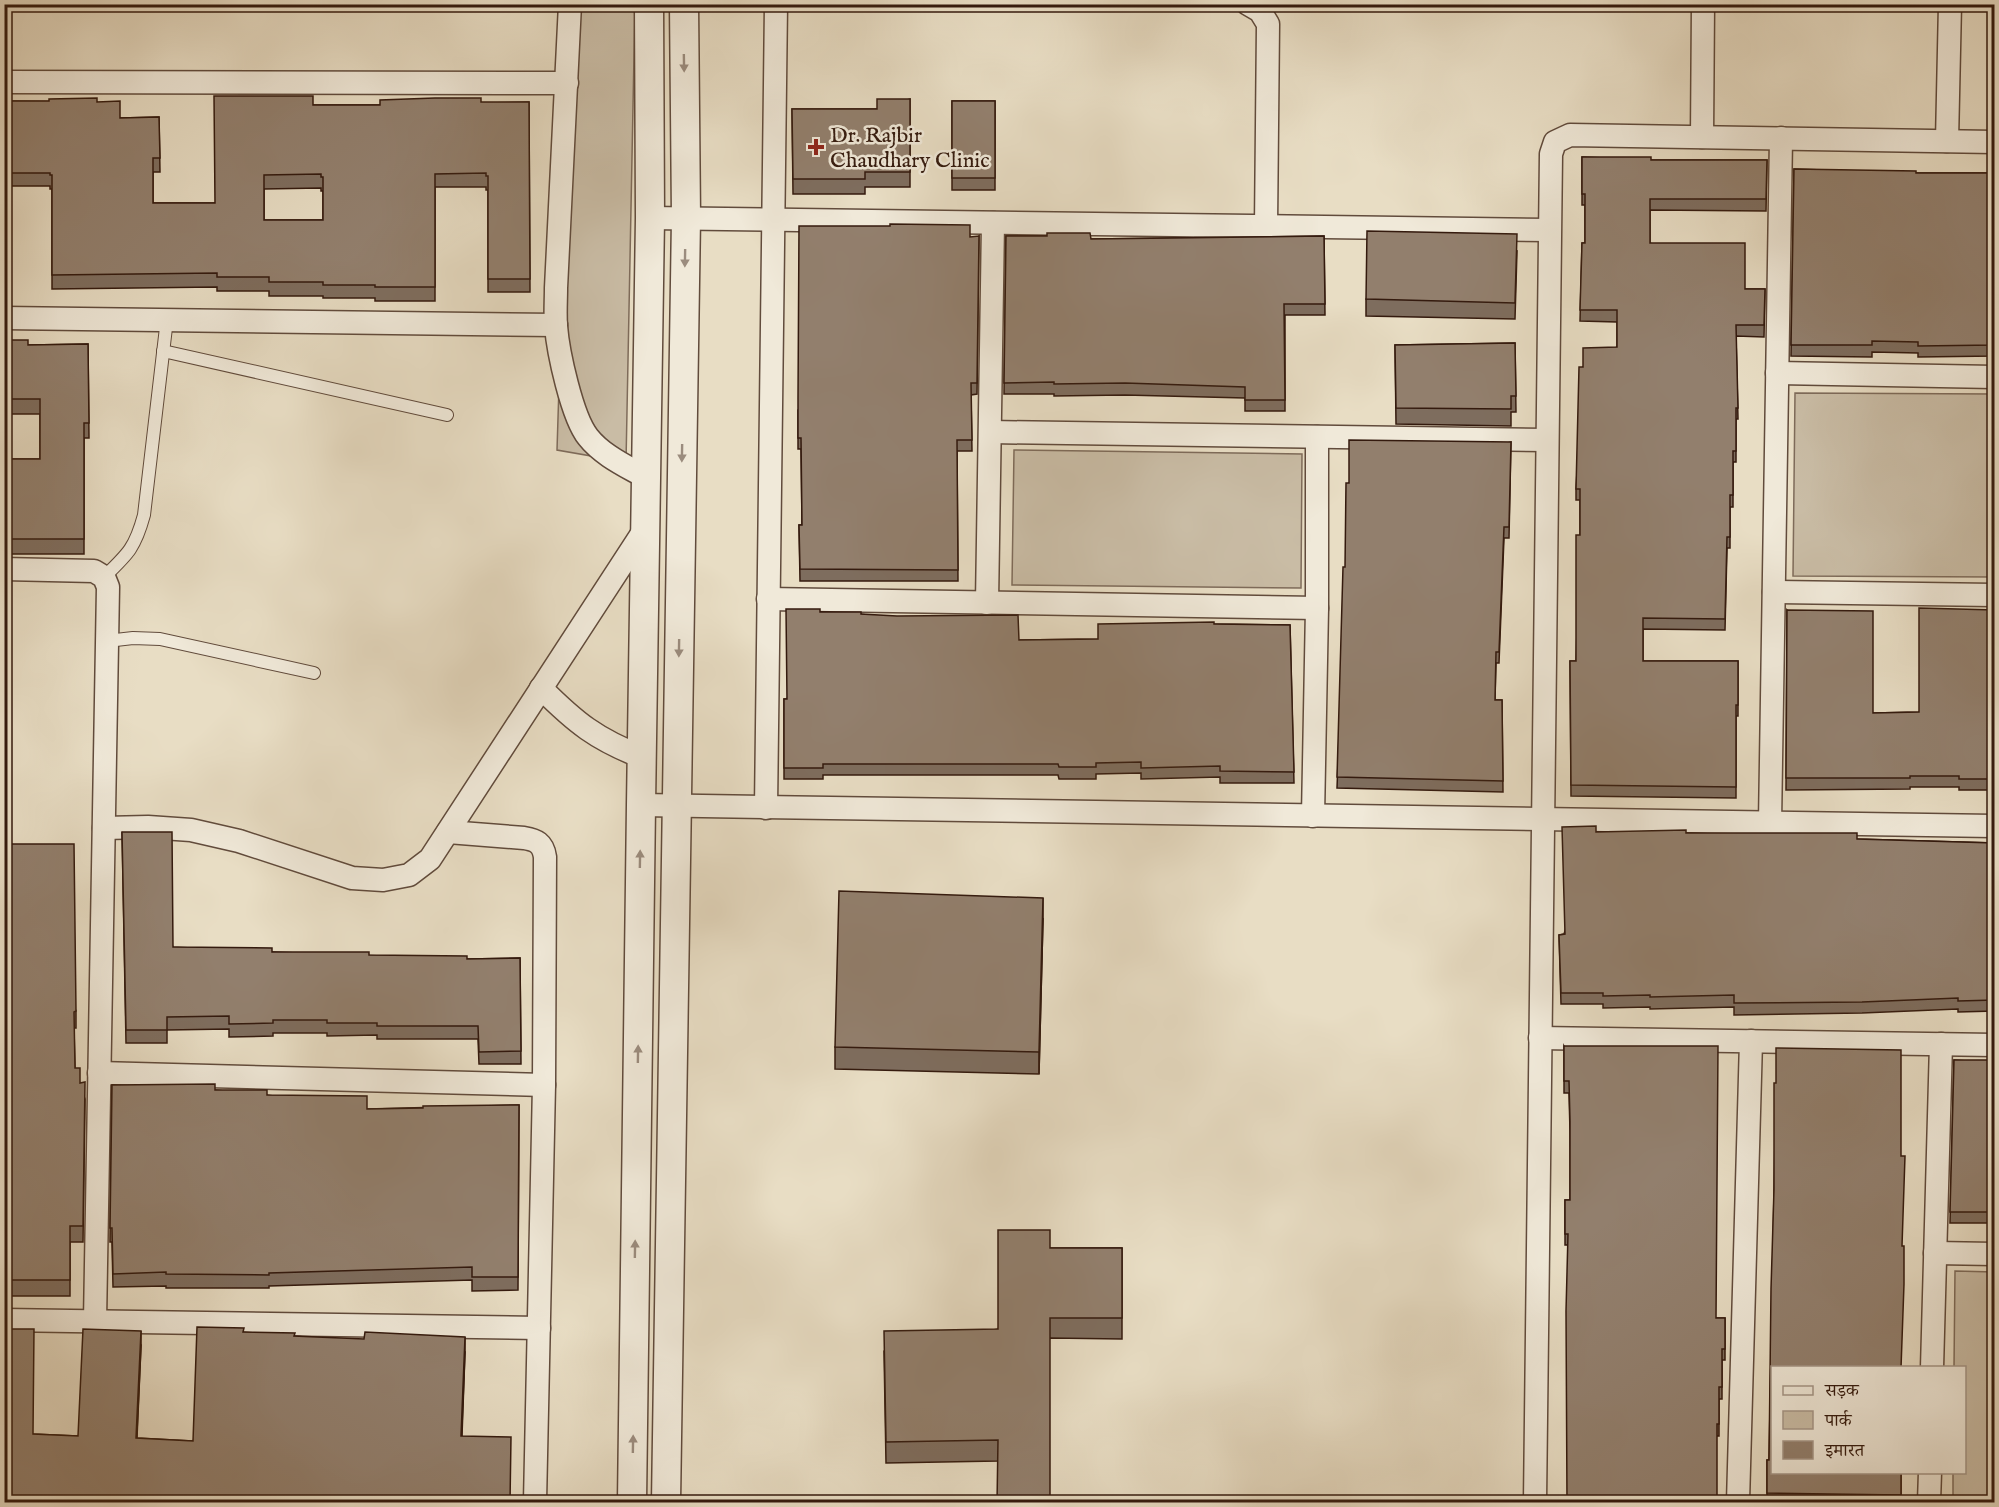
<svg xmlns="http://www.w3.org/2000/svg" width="1999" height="1507" viewBox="0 0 1999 1507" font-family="'IM FELL English','Noto Serif Devanagari',serif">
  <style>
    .green { fill: #c9bca5; stroke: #7e6b5a; stroke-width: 1.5 }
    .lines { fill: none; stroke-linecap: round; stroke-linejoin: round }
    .service-casing { stroke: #614b3c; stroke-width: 14 }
    .minor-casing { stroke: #614b3c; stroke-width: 25 }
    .tertiary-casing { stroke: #614b3c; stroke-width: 31 }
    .service { stroke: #f0e9d9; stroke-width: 12 }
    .minor { stroke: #f0e9d9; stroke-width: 22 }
    .tertiary { stroke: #f0e9d9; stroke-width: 28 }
    .wall { fill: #7e6d5e; stroke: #341a0e; stroke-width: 1.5; fill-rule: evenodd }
    .shaded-wall { fill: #66594c; stroke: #341a0e; stroke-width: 1.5 }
    .building { fill: #927f6d; stroke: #341a0e; stroke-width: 1.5; fill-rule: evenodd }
    .oneway { fill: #9b8c7e }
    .poi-dot { fill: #8f2418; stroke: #f0e9d9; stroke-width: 2 }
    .labels { text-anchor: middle; stroke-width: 5; stroke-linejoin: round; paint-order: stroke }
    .poi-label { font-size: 22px; fill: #341a0e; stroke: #f0e9d9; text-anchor: start }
  </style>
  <rect width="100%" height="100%" fill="#e8ddc4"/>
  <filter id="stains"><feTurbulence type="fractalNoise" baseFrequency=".00333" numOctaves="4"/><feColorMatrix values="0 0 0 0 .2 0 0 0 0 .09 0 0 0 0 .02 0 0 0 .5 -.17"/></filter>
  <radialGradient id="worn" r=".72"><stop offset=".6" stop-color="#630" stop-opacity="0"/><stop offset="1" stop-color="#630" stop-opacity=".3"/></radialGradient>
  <!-- green -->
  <g class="green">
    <polygon points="571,5 635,5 626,462 557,450"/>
    <polygon points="1795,393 1994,394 1994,577 1793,576"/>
    <polygon points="1014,450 1302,454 1301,588 1012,585"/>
    <polygon points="1955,1271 1994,1272 1994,1502 1953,1502 1953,1473 1964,1472 1964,1368 1954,1367"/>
  </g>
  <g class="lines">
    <!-- service casing -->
    <g class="service-casing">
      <g id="service">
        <polyline points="163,351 447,415"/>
        <path d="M 104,577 C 128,554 135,548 144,515 L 167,319"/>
        <polyline points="107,641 133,638 160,639 314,673"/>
      </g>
    </g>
    <!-- minor casing -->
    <g class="minor-casing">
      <g id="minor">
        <path d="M 570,4 L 556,288 C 556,301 555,313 556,326 C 558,352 572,417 588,437 C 602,455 626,466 645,477"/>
        <polyline points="1248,4 1260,11 1268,24 1266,226"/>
        <polyline points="4,82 567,83"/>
        <polyline points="1702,137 1703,4"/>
        <polyline points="1947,141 1950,4"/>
        <polyline points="650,218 1549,230"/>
        <polyline points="4,318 556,325"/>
        <polyline points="1777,373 1994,377"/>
        <polyline points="991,432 1547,440"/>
        <polyline points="4,569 94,571 104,577 108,587 95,1321"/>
        <polyline points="1774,592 1994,595"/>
        <polyline points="768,599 1317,608"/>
        <polyline points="987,603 993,223"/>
        <path d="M 541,688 C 576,723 596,739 642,757"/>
        <polyline points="641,805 1994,826"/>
        <polyline points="766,808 776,4"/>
        <polyline points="1313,816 1317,608 1317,437"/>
        <polyline points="1770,823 1781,138"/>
        <polyline points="104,828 148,827 191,830 239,841 352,878 383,880 409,875 430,859 645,529"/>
        <path d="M 448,832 L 524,838 C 536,840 543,843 545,857 L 544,1085 L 535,1502"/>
        <polyline points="1540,1038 1994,1045"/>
        <polyline points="99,1073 544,1085"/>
        <polyline points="1935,1253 1994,1254"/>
        <polyline points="4,1320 539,1328"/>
        <polyline points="1932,1368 1941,1044"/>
        <polyline points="1535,1502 1551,154 1555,142 1570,135 1994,142"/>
        <polyline points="1738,1502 1751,1041"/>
        <polyline points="1929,1502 1930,1472"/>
      </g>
    </g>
    <!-- tertiary casing -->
    <g class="tertiary-casing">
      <g id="tertiary">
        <polyline points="632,1502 641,805 650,218 649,4"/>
        <polyline points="666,1502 686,218 684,4"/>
      </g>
    </g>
    <!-- service -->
    <use href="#service" class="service"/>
    <!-- minor -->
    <use href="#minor" class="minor"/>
    <!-- tertiary -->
    <use href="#tertiary" class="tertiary"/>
  </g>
  <!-- wall -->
  <g class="wall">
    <polygon points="910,99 910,187 865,187 865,194 793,194 792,109 877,109"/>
    <path d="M 4,101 L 97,102 L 120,118 L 159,117 L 160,172 L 153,172 L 153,203 L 215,203 L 313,105 L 380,105 L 529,102 L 530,292 L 488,292 L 488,190 L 486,190 L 486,187 L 435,187 L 435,301 L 375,301 L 375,298 L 323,298 L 323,296 L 269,296 L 269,291 L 217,291 L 217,287 L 52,289 L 52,189 L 50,189 L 50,186 L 4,186 ZM 321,188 L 321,191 L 323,191 L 323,220 L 264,220 L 264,189 Z"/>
    <rect x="952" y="101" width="43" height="89"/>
    <polygon points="1582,157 1651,160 1767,160 1766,211 1650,210 1650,243 1745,289 1765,289 1764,337 1736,336 1738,419 1736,419 1736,462 1733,462 1733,507 1730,507 1730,548 1727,548 1725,630 1643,629 1643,661 1738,661 1738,716 1736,716 1736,798 1571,796 1570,661 1576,661 1580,535 1580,500 1576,500 1576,489 1583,367 1617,347 1617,322 1580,321 1582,243 1585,243 1585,205 1582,205"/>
    <polygon points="1794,169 1916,173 1995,173 1995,356 1918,357 1918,353 1872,352 1872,357 1791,356"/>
    <polygon points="979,236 977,394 971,395 972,451 957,451 958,581 800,581 799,525 802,525 801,449 798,449 798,410"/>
    <polygon points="1006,236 1047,236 1091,239 1324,236 1325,315 1285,315 1285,411 1245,411 1245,398 1125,395 1054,396 1054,394 1004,394"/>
    <polygon points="1517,251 1515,319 1366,316 1366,299"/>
    <polygon points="4,340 28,345 88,344 89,438 84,438 84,554 4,554 4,459 40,459 40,414 4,414"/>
    <polygon points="1515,343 1516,412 1511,412 1511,426 1396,424 1395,345"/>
    <polygon points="1511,442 1509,538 1504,538 1499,663 1496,663 1495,700 1502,700 1503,792 1337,788 1349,483"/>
    <polygon points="1787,610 1873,713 1919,712 1995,610 1995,790 1959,790 1959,787 1910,787 1910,789 1786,790"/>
    <polygon points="820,612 861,614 1019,640 1098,639 1214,624 1290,625 1294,783 1220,783 1220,777 1141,779 1141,773 1096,774 1096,779 1059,779 1058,775 823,775 823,779 784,779 784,699 787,699"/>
    <polygon points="122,832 173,947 272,952 467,959 520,958 521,1064 479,1064 478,1039 377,1039 377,1035 327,1036 327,1033 273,1033 273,1036 229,1037 229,1029 167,1030 167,1043 126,1043"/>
    <polygon points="1596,832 1686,833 1857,839 1995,843 1995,1011 1958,1012 1958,1009 1862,1013 1734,1015 1734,1007 1650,1009 1650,1007 1603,1008 1603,1004 1561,1004 1559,935 1564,934"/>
    <polygon points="4,844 76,1011 76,1028 74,1028 75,1068 85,1099 83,1242 70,1242 70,1296 4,1296"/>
    <polygon points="1043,919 1039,1074 835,1069 835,1047"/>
    <polygon points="1564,1046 1716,1318 1725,1318 1725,1360 1722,1360 1722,1399 1719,1399 1719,1436 1717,1436 1568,1245 1565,1245 1565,1200 1570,1200 1570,1132 1569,1093 1564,1093"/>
    <polygon points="1954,1060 1995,1063 1995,1220 1989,1220 1989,1223 1950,1223"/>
    <polygon points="1776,1083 1773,1368 1901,1473 1901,1503 1767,1503 1767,1460 1769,1460"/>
    <polygon points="112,1085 215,1090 267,1095 367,1109 519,1105 518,1290 472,1291 472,1280 269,1286 269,1288 166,1288 166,1286 113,1287 112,1242 110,1242"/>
    <polygon points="1050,1248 1122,1248 1122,1339 1050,1338 998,1461 886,1463 884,1351 998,1329"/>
    <polygon points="243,1332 294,1336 465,1352 462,1436 510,1503 4,1503 33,1434 78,1436 141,1346 137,1438 193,1441"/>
  </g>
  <!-- shaded-wall -->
  <g class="shaded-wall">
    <polygon points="1043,898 1043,919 1039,1074 1039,1052"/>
    <polygon points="141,1331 141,1346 136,1454 136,1438"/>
    <polygon points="465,1337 465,1352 461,1452 461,1436"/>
  </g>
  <!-- building -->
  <g class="building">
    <path d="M 214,96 L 313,96 L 313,105 L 380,105 L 380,100 L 435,98 L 481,98 L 481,102 L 529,102 L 530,279 L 488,279 L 488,176 L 486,176 L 486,173 L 435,174 L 435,287 L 375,287 L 375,285 L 323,285 L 323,282 L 269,282 L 269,277 L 217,277 L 217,273 L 52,275 L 52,175 L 50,175 L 50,173 L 4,173 L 4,101 L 49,101 L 49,99 L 97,98 L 97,102 L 120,101 L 120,118 L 159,117 L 160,158 L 153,158 L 153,203 L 215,203 ZM 321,174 L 321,177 L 323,177 L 323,220 L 264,220 L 264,175 Z"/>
    <polygon points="877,99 910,99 910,172 865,172 865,179 793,179 792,109 877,109"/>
    <rect x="952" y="101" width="43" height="77"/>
    <polygon points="1582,157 1651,157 1651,160 1767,160 1766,199 1650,199 1650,243 1745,243 1745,289 1765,289 1764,325 1736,325 1738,408 1736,408 1736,451 1733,451 1733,495 1730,495 1730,537 1727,537 1725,619 1643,618 1643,661 1738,661 1738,705 1736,705 1736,787 1571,785 1570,661 1576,661 1576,535 1580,535 1580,489 1576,489 1579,367 1583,367 1583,348 1617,347 1617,310 1580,310 1582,243 1585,243 1585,194 1582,194"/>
    <polygon points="1794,169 1916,171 1916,173 1995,173 1995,345 1918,346 1918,342 1872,341 1872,345 1791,345"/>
    <polygon points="890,224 970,225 970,237 979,236 977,383 971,383 972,440 957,440 958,570 800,569 799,525 802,525 801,438 798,438 798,399 799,226 890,226"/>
    <polygon points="1367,231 1517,234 1515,303 1366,299"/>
    <polygon points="1047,233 1090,233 1091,239 1324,236 1325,304 1284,304 1285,400 1245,400 1245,387 1125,383 1054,384 1054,382 1004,383 1006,236 1047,236"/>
    <polygon points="4,340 28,340 28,345 88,344 89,423 84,423 84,539 4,539 4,459 40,459 40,399 4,399"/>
    <polygon points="1515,343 1516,396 1511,396 1511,409 1396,408 1395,345"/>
    <polygon points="1349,440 1511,442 1509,527 1504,527 1499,652 1496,652 1495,700 1502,700 1503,781 1337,777 1343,567 1345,567 1346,483 1349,483"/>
    <polygon points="1919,608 1995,610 1995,779 1959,779 1959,776 1910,776 1910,778 1786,778 1787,610 1873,611 1873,713 1919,712"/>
    <polygon points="786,609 820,609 820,612 861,612 861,614 897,616 1018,615 1019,640 1098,639 1098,624 1214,622 1214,624 1290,625 1294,772 1220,771 1220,766 1141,768 1141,762 1096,763 1096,767 1059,767 1058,764 823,764 823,768 784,768 784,699 787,699"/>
    <polygon points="1596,826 1596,832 1686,830 1686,833 1857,833 1857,839 1995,843 1995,1000 1958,1001 1958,998 1862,1002 1734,1003 1734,995 1650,997 1650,995 1603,996 1603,993 1561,993 1559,935 1565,934 1562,827"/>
    <polygon points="122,832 172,832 173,947 272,948 272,952 369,952 369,955 467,956 467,959 520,958 521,1051 479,1052 478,1026 377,1026 377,1023 327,1023 327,1020 273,1020 273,1023 229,1024 229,1016 167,1017 167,1030 126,1030"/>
    <polygon points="4,844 74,844 76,1011 74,1012 75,1068 80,1068 80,1083 85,1082 83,1226 70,1226 70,1280 4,1280"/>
    <polygon points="839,891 1043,898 1039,1052 835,1047"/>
    <polygon points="1564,1046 1718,1046 1716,1318 1725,1318 1725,1349 1722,1349 1722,1387 1719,1387 1719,1424 1717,1424 1717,1503 1567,1503 1566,1311 1568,1234 1565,1234 1565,1200 1570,1200 1570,1121 1569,1081 1564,1081"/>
    <polygon points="1776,1048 1901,1050 1901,1156 1905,1156 1902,1246 1904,1246 1904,1284 1901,1368 1773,1368 1773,1473 1901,1473 1901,1495 1767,1493 1767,1460 1769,1460 1771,1289 1774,1189 1774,1083 1776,1083"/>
    <polygon points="1954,1060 1993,1060 1993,1063 1995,1063 1995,1209 1989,1209 1989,1212 1950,1212"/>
    <polygon points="215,1084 215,1090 267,1090 267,1095 367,1096 367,1109 423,1108 423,1106 519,1105 518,1277 472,1277 472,1267 269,1273 269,1275 166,1274 166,1272 113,1274 112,1228 110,1228 112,1085"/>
    <polygon points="998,1230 1050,1230 1050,1248 1122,1248 1122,1318 1050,1318 1050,1503 997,1503 998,1440 886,1442 884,1331 998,1329"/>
    <polygon points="197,1327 244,1328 243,1332 295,1333 294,1336 364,1339 365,1332 465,1337 461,1436 511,1437 510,1503 441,1503 349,1500 349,1503 4,1503 4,1329 34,1329 33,1434 78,1436 83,1329 141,1331 136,1438 193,1441"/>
  </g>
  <!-- one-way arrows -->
  <defs><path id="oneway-solid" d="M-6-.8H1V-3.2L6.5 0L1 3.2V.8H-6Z" transform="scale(1.5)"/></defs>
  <g class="oneway">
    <use href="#oneway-solid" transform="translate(684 63) rotate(89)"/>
    <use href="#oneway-solid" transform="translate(685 258) rotate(91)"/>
    <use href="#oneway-solid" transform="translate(682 453) rotate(91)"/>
    <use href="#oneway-solid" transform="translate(679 648) rotate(91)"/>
    <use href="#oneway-solid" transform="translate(640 859) rotate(-89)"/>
    <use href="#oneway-solid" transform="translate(638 1054) rotate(-89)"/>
    <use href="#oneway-solid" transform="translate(635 1249) rotate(-89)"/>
    <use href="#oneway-solid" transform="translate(633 1444) rotate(-89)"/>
  </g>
  <!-- markers -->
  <path class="poi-dot" d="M813 138h6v6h6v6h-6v6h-6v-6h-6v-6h6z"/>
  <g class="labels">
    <!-- poi labels -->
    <g class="poi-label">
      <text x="830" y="142">Dr. Rajbir<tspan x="830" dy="25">Chaudhary Clinic</tspan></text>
    </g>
  </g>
  <!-- margin -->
  <rect width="1999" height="1507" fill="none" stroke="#e8ddc4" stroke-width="24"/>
  <rect x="6" y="6" width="1987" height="1495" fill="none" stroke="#341a0e" stroke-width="3"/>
  <rect x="12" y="12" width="1975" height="1483" fill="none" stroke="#341a0e" stroke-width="1.5"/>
  <!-- legend -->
  <rect x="1771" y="1366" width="195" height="108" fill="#f0e9d9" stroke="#a59688" stroke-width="1.5"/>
  <rect x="1783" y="1386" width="30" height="9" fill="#f0e9d9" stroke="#a59688" stroke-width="1.5"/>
  <text x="1825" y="1396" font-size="18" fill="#341a0e">सड़क</text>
  <rect x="1783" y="1411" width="30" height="18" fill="#c9bca5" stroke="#a59688" stroke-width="1.5"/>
  <text x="1825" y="1426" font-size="18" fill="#341a0e">पार्क</text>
  <rect x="1783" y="1441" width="30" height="18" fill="#927f6d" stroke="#a59688" stroke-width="1.5"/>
  <text x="1825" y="1456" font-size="18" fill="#341a0e">इमारत</text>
  <rect width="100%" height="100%" filter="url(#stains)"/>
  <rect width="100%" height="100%" fill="url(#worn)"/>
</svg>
